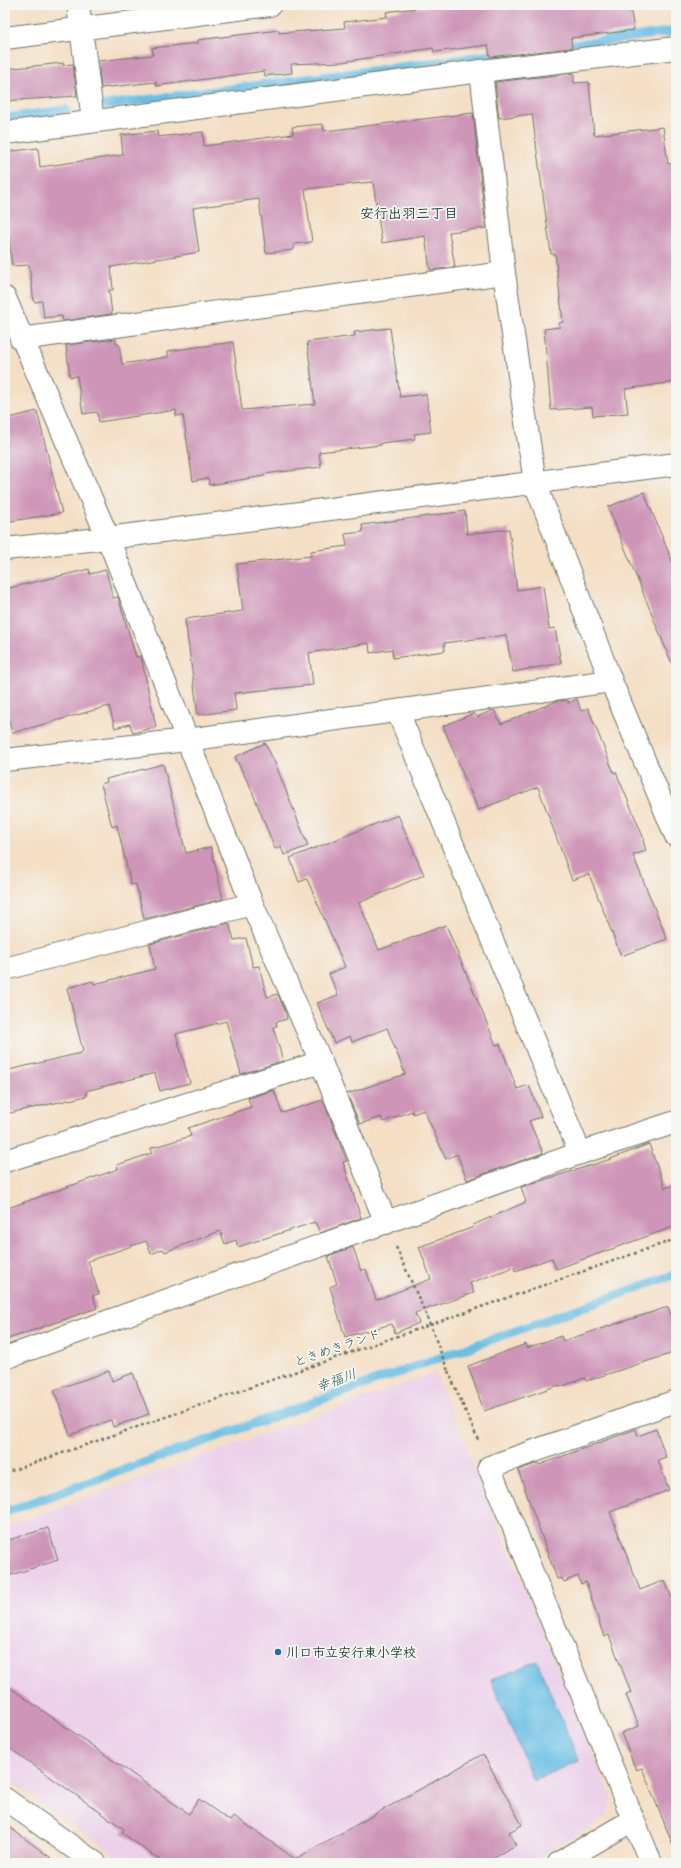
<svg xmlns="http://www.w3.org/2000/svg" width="681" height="1868" viewBox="0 0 681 1868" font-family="Kalam,'Klee One',sans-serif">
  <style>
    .built { fill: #ecd1ea }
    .water { fill: #69bfe5; stroke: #447e8c }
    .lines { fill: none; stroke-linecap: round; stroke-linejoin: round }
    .stream { stroke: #69bfe5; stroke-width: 9 }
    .building { fill: #ce95b8 }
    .minor-casing { stroke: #6a7666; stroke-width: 24 }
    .path { stroke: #6a7666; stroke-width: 2.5; stroke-dasharray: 3 3; stroke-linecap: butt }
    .minor { stroke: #fff; stroke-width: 22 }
    .path-bridge { stroke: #6a7666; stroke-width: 2.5; stroke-dasharray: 3 3; stroke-linecap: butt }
    .poi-dot { fill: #1f6fb2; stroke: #f6f6f2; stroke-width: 1.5 }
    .labels { text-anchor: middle; stroke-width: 3.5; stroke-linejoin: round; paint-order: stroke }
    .street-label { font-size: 13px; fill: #1f3d34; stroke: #f6f6f2 }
    .poi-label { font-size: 13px; font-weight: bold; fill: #1f3d34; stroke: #f6f6f2; text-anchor: start }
    .neighbourhood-label { font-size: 14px; font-weight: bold; fill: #1f3d34; stroke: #f6f6f2 }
    .water-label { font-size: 14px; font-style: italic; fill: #325e60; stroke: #f6f6f2 }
  </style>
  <rect width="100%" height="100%" fill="#f6f6f2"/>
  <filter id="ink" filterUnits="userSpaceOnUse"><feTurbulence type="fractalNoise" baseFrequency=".025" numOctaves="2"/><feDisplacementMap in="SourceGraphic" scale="8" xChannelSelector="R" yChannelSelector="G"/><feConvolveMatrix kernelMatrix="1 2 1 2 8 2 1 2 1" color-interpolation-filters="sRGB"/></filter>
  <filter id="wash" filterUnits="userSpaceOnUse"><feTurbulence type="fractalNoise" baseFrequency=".012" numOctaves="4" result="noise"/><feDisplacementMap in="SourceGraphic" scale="16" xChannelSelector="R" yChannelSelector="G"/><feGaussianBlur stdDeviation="0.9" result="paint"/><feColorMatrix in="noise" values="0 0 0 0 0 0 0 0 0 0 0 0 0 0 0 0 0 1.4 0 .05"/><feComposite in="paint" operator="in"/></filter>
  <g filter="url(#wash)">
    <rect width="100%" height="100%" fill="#f4dfc4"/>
    <!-- built -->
    <polygon class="built" points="435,1373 612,1799 605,1818 528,1863 126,1863 5,1777 5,1527"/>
    <!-- water -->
    <polygon class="water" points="537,1661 579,1761 533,1780 491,1680"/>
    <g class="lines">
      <!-- stream -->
      <g class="stream">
        <polyline points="560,47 676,31"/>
        <polyline points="106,105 501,54"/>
        <polyline points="5,118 66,110"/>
        <polyline points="5,1512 676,1274"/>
      </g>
    </g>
    <g id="blocks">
      <!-- building -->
      <g class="building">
        <polygon points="439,5 630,5 634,30 571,38 572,48 490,57 488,45 434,52 433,48 342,62 291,64 292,73 265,76 264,71 156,86 156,82 101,88 98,61 153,55 152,48 198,43 198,40 279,30 279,33 345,28 344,22 387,17 386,12"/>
        <polygon points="63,63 63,65 73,64 77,96 5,101 5,69"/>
        <polygon points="574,73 574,83 589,82 594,135 663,127 668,164 676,163 676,382 625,389 628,413 593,416 592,407 551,410 544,329 560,327 559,323 563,322 555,254 551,254 532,114 499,118 495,82"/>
        <polygon points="473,113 486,228 449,232 455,267 430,270 425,236 382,243 373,182 305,189 312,242 294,244 294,250 266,253 259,199 193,208 199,252 111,267 113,290 109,290 112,314 63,321 62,316 44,318 42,301 34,302 29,265 12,266 7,219 5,219 5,152 38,148 40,167 123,155 121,135 157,131 158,137 203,132 204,146 293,134 292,127 323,124 324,131"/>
        <polygon points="390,328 400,397 426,394 431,432 414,434 415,439 381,443 381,445 319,452 321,467 264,474 264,476 209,485 208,478 193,481 183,415 176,416 176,410 99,422 97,412 83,414 77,376 70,377 66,345 116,339 116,344 119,344 122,364 168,357 168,351 233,342 242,410 315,404 307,342 355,336 354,332"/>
        <polygon points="37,411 62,513 5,522 5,419"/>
        <polygon points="644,492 676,571 675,671 608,507"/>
        <polygon points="465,511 467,534 509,529 517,590 543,586 549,629 555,628 561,663 513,672 506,635 444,643 445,651 393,658 392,649 370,653 369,643 309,653 313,685 234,693 236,710 198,715 185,619 243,611 237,564 311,556 311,551 347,546 345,534 363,532 362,525"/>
        <polygon points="89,569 90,574 106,570 113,598 118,597 136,657 141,656 156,727 133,733 130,724 115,728 109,706 12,733 5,705 5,589"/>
        <polygon points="577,699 581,711 588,708 614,773 616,772 644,839 643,840 646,851 633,855 667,939 621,956 589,874 572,880 538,787 478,810 443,726 474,713 477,717 494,710 501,724 557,701 568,700 568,703"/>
        <polygon points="265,743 275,763 308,846 284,855 281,846 275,849 248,781 247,781 235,757"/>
        <polygon points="163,764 186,853 211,847 223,899 144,919 136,884 131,885 117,825 112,827 101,784 107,782 106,779"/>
        <polygon points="398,815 424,875 359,903 379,950 446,925 496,1045 500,1044 517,1089 529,1085 541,1117 529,1121 543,1153 467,1180 457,1154 446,1159 424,1110 413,1114 412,1111 383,1122 381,1117 360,1124 347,1094 405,1074 387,1028 352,1042 350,1036 334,1043 317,1003 338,995 329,974 345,967 307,879 299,882 290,858"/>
        <polygon points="229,923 234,940 246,938 253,967 259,966 267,997 278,994 285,1011 287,1019 276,1022 277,1026 273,1027 283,1061 241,1074 226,1021 176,1034 190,1083 160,1091 155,1073 86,1091 87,1096 5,1114 5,1071 81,1053 83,1051 67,988 93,981 94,984 155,969 150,944"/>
        <polygon points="274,1090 282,1113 323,1100 346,1159 347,1161 343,1162 361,1218 320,1233 315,1222 238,1247 236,1240 225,1244 220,1231 165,1252 163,1249 151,1254 146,1241 88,1261 99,1294 93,1295 97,1308 5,1340 5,1209 118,1169 117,1165 152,1153 151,1148 191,1136 188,1128 251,1107 248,1098"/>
        <polygon points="649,1144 665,1188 676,1184 676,1226 556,1269 552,1258 515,1271 514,1267 470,1283 474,1293 415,1313 419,1323 395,1333 392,1324 345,1337 330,1287 337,1284 328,1256 353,1247 361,1271 366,1269 376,1300 431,1279 419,1247 474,1227 473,1225 526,1202 521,1187 608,1160"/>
        <polygon points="668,1307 676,1332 676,1352 586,1381 585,1378 560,1387 559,1385 484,1411 468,1366 526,1344 527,1348 561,1336 563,1341"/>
        <polygon points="109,1371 112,1381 133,1373 149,1414 113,1427 111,1420 70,1435 54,1390"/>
        <polygon points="636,1429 638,1436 656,1429 666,1457 658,1460 669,1490 610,1512 640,1590 665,1580 676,1609 676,1850 675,1850 642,1768 636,1770 621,1733 639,1726 626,1695 631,1693 609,1635 604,1637 586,1582 581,1584 578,1576 564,1582 562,1578 557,1579 518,1470 538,1463 539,1465"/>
        <polygon points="48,1528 58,1560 5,1577 5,1541"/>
        <polygon points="5,1684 189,1814 199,1799 230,1821 234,1816 295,1859 483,1754 522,1825 509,1832 516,1845 483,1863 164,1863 122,1833 124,1829 5,1745"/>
        <polygon points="5,1824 58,1863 5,1863"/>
      </g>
    </g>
  </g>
  <g filter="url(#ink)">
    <use href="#blocks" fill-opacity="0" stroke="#6a7666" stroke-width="1"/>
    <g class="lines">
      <!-- minor casing -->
      <g class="minor-casing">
        <g id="minor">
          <polyline points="78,5 93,121"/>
          <polyline points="5,38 270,5"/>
          <polyline points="481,71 504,273 535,483 611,681 676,836"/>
          <polyline points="5,133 481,71 676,48"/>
          <polyline points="5,298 108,538 252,904 321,1062 386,1223"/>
          <polyline points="21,339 504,273"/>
          <polyline points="5,549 108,538 676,464"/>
          <polyline points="398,712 580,1153"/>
          <polyline points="5,760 187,740 611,681"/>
          <polyline points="5,969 252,904"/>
          <polyline points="5,1161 321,1062"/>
          <polyline points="5,1358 580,1153 676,1122"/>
          <polyline points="5,1799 95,1863"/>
          <polyline points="559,1863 633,1820"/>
          <polyline points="651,1863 489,1467 676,1401"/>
        </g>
      </g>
      <!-- path -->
      <g class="path">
        <polyline points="396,1247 427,1317"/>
        <polyline points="448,1371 479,1442"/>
        <polyline points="5,1473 676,1239"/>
      </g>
      <!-- minor -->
      <use href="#minor" class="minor"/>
      <!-- path-bridge -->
      <polyline class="path-bridge" points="427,1317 448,1371"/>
    </g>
  </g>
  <!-- markers -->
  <circle class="poi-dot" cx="278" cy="1652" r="4"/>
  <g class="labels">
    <!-- street labels -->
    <g class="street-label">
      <text transform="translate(337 1347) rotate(-19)" y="5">ときめきランド</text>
    </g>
    <!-- poi labels -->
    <g class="poi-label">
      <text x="286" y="1657">川口市立安行東小学校</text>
    </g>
    <!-- neighbourhood labels -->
    <g class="neighbourhood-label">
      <text x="409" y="218">安行出羽三丁目</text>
    </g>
    <!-- water labels -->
    <g class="water-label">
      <text transform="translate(336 1380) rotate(-20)" y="5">幸福川</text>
    </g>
  </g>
  <!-- margin -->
  <rect width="681" height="1868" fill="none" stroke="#f6f6f2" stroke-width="20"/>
</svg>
